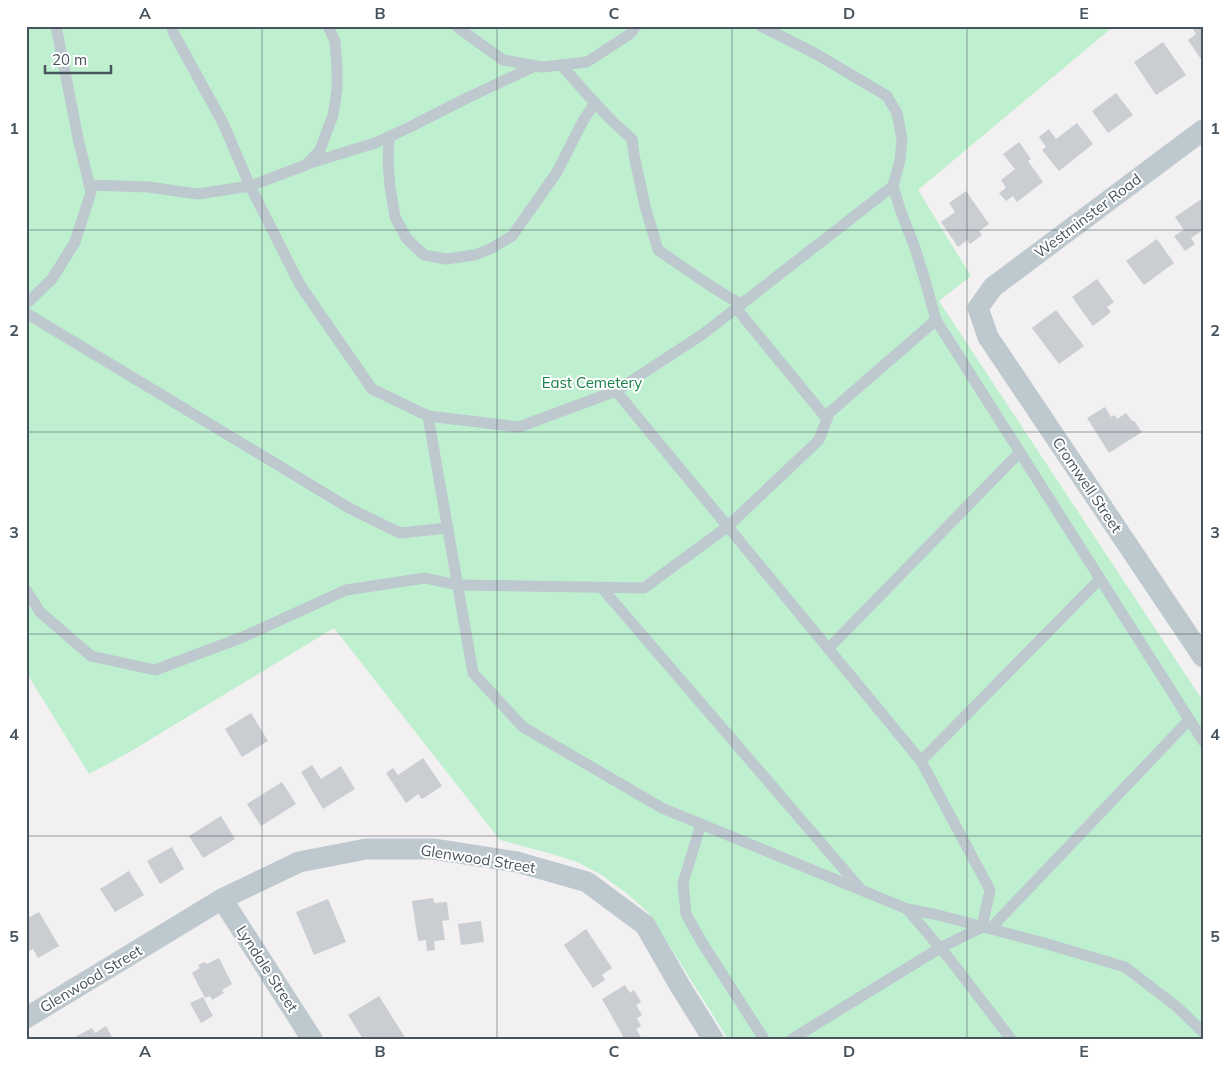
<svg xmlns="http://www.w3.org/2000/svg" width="1229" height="1065" viewBox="0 0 1229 1065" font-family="Mulish,sans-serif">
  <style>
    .green { fill: #bef0d0 }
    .building { fill: #cacdd2 }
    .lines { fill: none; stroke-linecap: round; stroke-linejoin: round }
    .service { stroke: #bdc8cf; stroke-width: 11 }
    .minor { stroke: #bdc8cf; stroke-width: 21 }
    .grid { fill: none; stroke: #47545e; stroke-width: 1; stroke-opacity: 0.55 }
    .labels { text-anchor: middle; stroke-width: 4; stroke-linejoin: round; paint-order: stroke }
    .street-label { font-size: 15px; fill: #47545e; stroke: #fff }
    .park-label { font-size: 15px; fill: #168148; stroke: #fff }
    .neatline { fill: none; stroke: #47545e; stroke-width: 2 }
    .grid-label { font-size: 16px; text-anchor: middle; font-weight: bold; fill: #47545e }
  </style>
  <rect width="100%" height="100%" fill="#f2f0f0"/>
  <!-- green -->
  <polygon class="green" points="26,26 1114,26 918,190 971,276 939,301 1203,701 1203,1039 728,1039 648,912 625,892 600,874 577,862 552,854 500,840 334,628 128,753 89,774 26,672"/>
  <!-- building -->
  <g class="building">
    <polygon points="1197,26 1203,26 1203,62 1188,40 1196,34 1193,29"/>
    <polygon points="1163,42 1186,75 1156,95 1134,62"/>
    <polygon points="1116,93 1133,115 1108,133 1092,111"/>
    <polygon points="1077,123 1093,144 1059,171 1042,150 1046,147 1039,137 1049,129 1056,139"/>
    <polygon points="1019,142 1031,159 1028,161 1043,182 1017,202 1013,196 1006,201 999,193 1006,188 1001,180 1015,169 1003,154"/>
    <polygon points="966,191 989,224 979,231 982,235 970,244 967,240 958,247 941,222 955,212 949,203"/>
    <polygon points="1203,198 1203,230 1191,238 1195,244 1185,251 1174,236 1184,230 1175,217"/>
    <polygon points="1157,239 1174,263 1144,285 1126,261"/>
    <polygon points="1097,279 1114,302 1107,307 1111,312 1093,326 1072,297"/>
    <polygon points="1056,310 1084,346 1059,364 1032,328"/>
    <polygon points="1105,407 1111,417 1115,415 1117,419 1126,413 1132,421 1134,421 1142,432 1109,453 1087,418"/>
    <polygon points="251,713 268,741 242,757 225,729"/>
    <polygon points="423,758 442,786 422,799 418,794 406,803 386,773 393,768 398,775"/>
    <polygon points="312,765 321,779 341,766 355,789 323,809 301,772"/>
    <polygon points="282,782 296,804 261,826 247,804"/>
    <polygon points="221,816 235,839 203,858 189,836"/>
    <polygon points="172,847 184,869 160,884 147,861"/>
    <polygon points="129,871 144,895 115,912 100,889"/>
    <polygon points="433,898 434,903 447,902 449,920 442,921 445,940 434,941 435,950 427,951 426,940 418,941 412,901"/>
    <polygon points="328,899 346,942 314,955 296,912"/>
    <polygon points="39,912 59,946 38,958 33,949 26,953 26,919"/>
    <polygon points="481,921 484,942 461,945 458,924"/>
    <polygon points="586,929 612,968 602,975 605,980 593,988 564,945"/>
    <polygon points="219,958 232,984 222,990 224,993 212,1000 210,996 205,998 192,973 200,968 198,965 205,962 207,964"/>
    <polygon points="625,985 630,993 634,990 641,1002 636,1005 642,1015 637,1018 641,1026 636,1029 642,1039 618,1039 623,1036 602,999"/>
    <polygon points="379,996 406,1039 363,1039 348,1015"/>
    <polygon points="203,997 213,1016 201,1023 190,1003"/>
    <polygon points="106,1026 113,1039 71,1039 92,1028 95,1033"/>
  </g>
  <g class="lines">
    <!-- service -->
    <g class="service">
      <polyline points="172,26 173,32 223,123 250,186 300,285 372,389 428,416 519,427 616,391 703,334 893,186"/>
      <polyline points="456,26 503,60 542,67 587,62 630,34 636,26"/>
      <polyline points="761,26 818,55 887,96 897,113 902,139 900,160 893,186 900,209 915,248 924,277 936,320 1203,741"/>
      <polyline points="595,103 612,121 632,139 634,155 645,206 658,250 709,285 730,298 742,304"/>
      <polyline points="389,137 388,162 390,187 395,217 407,239 424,255 446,259 475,255 492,248 512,236 557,172 584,119 595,103 561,65"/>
      <polyline points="307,164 375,143 408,128 467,98 535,66"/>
      <polyline points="89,185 148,187 198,194 250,186 306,165 320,150 333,115 337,90 337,67 335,41 328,26"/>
      <polyline points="26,304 52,279 75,242 91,192 78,138 56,26"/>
      <polyline points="736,308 827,419"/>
      <polyline points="26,313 349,508 400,533 448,528"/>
      <polyline points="616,391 921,761 990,890 982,927 940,948 792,1039"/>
      <polyline points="428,416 473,673 523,727 662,808 907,909 934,914 1044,943 1125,967 1176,1006 1203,1032"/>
      <polyline points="601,587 859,887"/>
      <polyline points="26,590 40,612 91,656 155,670 243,637 346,590 425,578 457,585 644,588 727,527 819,440 829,413 936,320"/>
      <polyline points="828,649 1020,452"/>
      <polyline points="921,761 1100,579"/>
      <polyline points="701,824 683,883 686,914 701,941 764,1039"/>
      <polyline points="907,909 952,962 1011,1039"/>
      <polyline points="990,929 1189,720"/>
    </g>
    <!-- minor -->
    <g class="minor">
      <polyline points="1203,130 993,287 978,308 988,337 1203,657"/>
      <polyline points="222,899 312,1039"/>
      <polyline points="26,1018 222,899 299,862 366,849 433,849 517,862 587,882 645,925 680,986 713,1039"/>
    </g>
  </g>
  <!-- grid -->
  <path class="grid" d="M 262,26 L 262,1039M 497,26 L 497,1039M 732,26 L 732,1039M 967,26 L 967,1039M 26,230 L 1203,230M 26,432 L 1203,432M 26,634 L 1203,634M 26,836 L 1203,836"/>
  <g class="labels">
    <!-- street labels -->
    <g class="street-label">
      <text transform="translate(1088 216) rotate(-37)" y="5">Westminster Road</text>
      <text transform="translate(1087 485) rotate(56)" y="5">Cromwell Street</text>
      <text transform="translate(478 859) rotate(9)" y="5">Glenwood Street</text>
      <text transform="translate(267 969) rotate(57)" y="5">Lyndale Street</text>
      <text transform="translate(91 979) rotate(-31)" y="5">Glenwood Street</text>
    </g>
    <!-- park labels -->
    <g class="park-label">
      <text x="592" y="388">East Cemetery</text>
    </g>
  </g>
  <!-- border -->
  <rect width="1229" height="1065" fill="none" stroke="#ffffff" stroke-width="55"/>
  <!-- scale -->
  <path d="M45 65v8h66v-8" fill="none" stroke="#47545e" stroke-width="2.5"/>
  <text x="52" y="65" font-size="15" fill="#47545e" stroke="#ffffff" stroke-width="4" paint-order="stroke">20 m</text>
  <rect x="28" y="28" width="1174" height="1010" class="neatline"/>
  <g class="grid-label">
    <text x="145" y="19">A</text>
    <text x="380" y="19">B</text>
    <text x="614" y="19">C</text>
    <text x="849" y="19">D</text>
    <text x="1084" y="19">E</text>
    <text x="14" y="134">1</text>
    <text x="1215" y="134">1</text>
    <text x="14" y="336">2</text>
    <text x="1215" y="336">2</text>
    <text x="14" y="538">3</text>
    <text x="1215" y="538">3</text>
    <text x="14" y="740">4</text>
    <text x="1215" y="740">4</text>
    <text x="14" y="942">5</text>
    <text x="1215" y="942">5</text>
    <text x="145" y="1057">A</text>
    <text x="380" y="1057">B</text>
    <text x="614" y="1057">C</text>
    <text x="849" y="1057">D</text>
    <text x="1084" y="1057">E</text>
  </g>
</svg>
